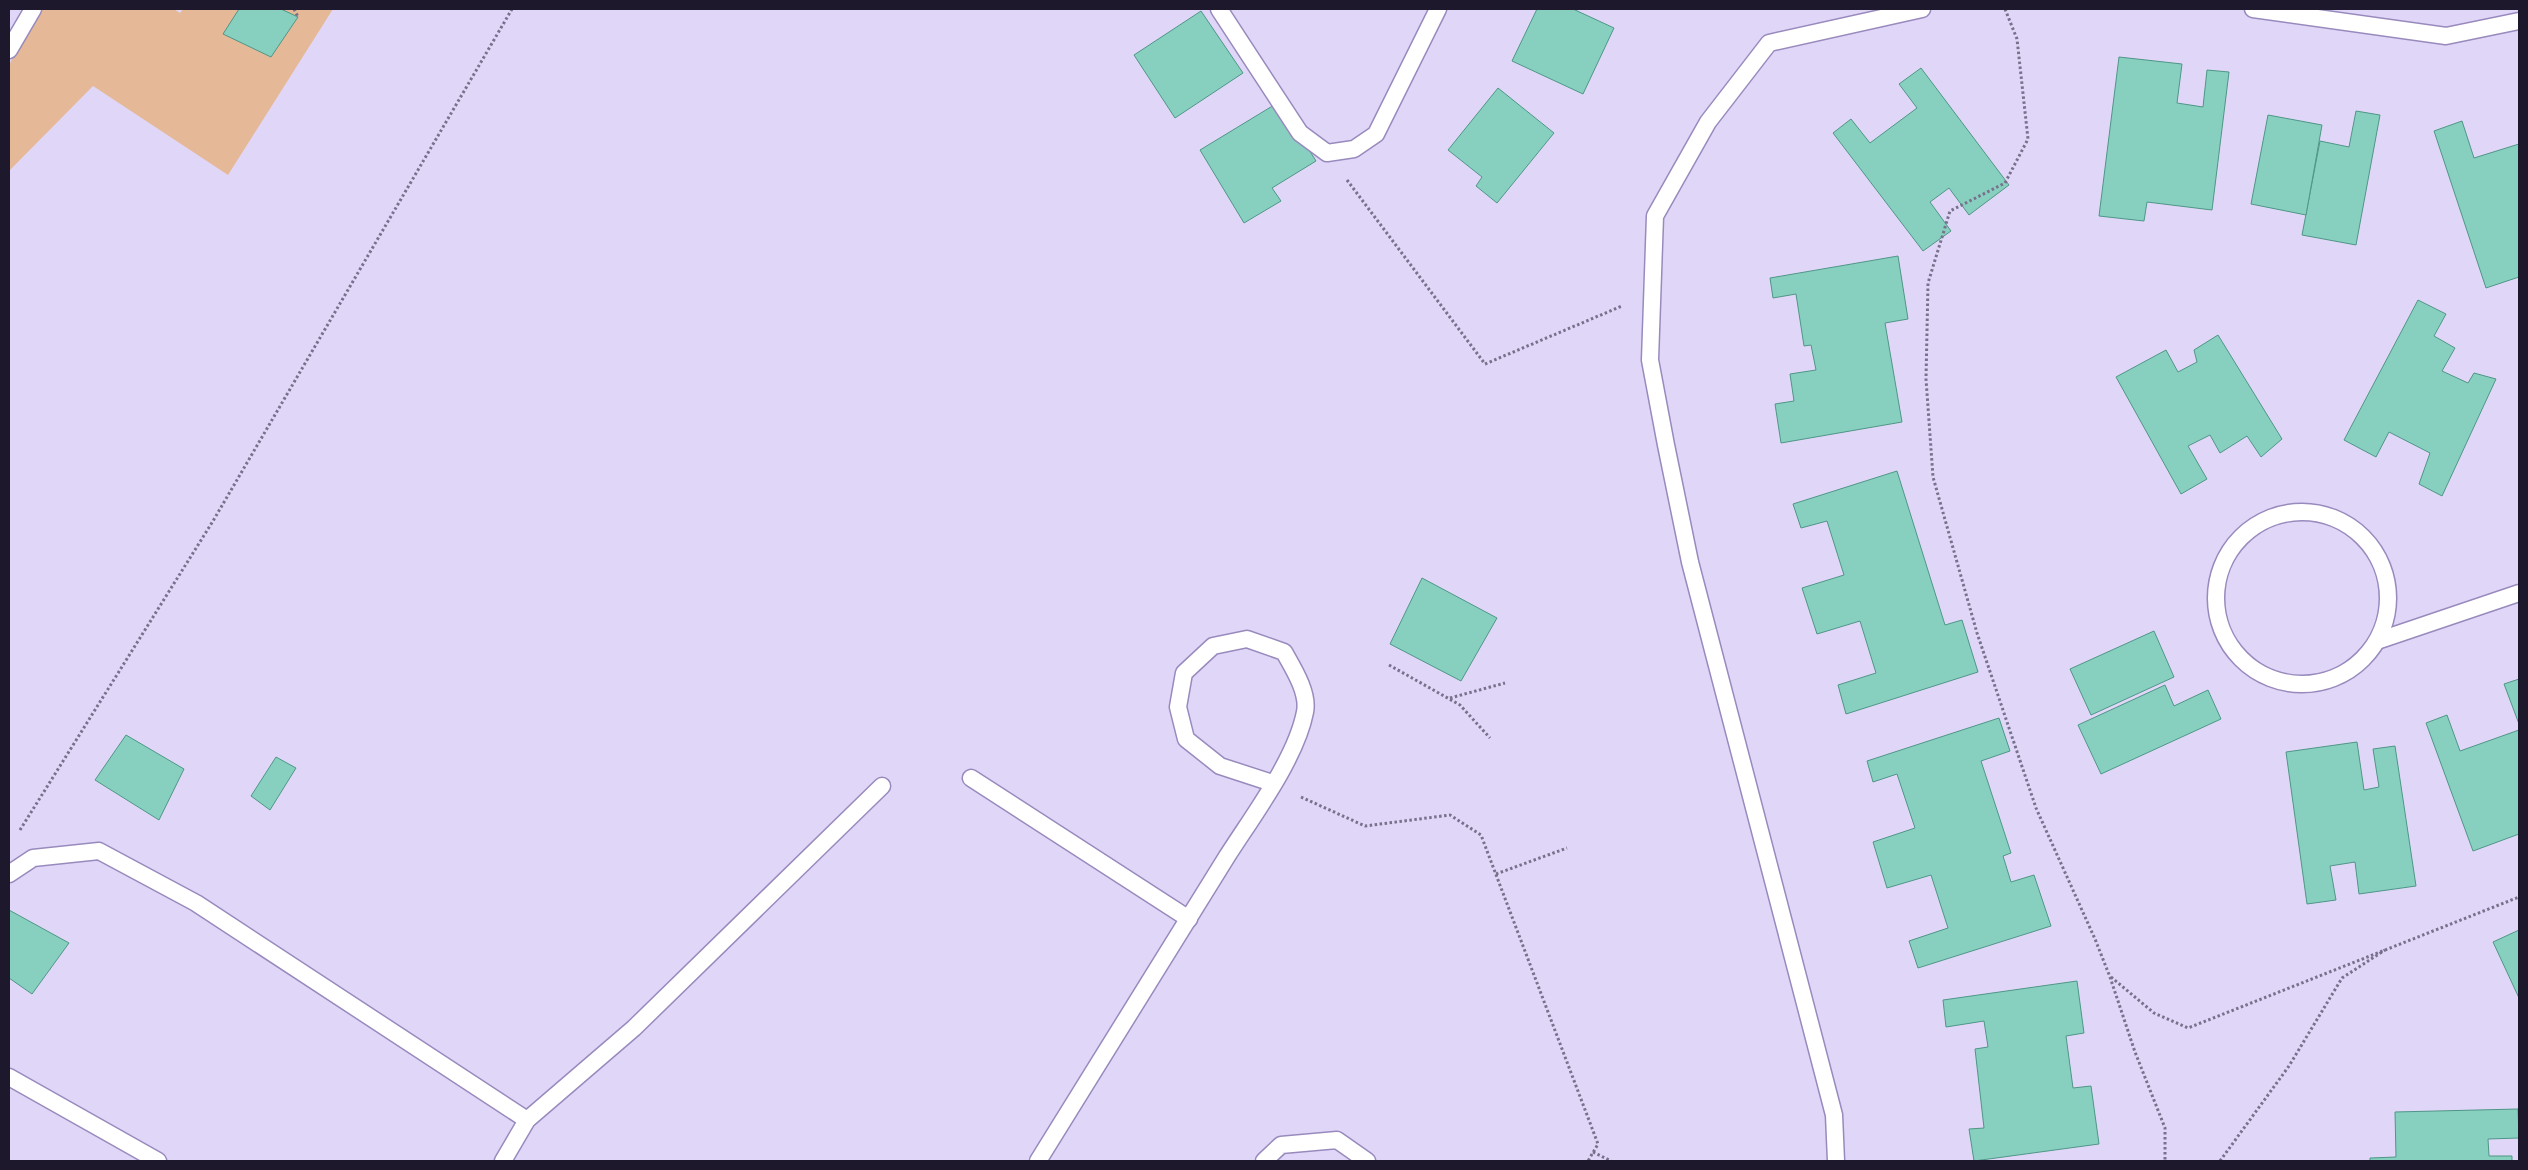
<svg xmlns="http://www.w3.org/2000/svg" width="2528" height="1170" viewBox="0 0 2528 1170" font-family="'Fira Sans',sans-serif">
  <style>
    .green { fill: #e5b897 }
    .building { fill: #87d0bf; stroke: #4f9687 }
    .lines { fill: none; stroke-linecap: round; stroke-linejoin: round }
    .lane-casing { stroke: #998abd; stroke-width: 19 }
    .path { stroke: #78718b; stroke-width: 3; stroke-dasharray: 2.5 2.5; stroke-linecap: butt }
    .lane { stroke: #fff; stroke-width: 16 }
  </style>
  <rect width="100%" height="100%" fill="#e0d7f8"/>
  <!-- green -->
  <polygon class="green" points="39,9 174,9 180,13 183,9 333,9 228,175 93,86 9,171 9,65"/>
  <!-- building -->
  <g class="building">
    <polygon points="239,9 281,9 298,17 271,57 223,34"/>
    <polygon points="1537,9 1573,9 1614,28 1583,94 1512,61"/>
    <polygon points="1201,11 1243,73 1175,118 1134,55"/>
    <polygon points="2119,57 2182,64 2177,103 2203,107 2207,70 2229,72 2212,210 2147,202 2144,221 2099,216"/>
    <polygon points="1921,68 2009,185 1969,215 1949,188 1930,202 1951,231 1923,251 1833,133 1851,119 1870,143 1917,108 1899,84"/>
    <polygon points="1498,88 1554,133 1497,203 1476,186 1482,177 1448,150"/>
    <polygon points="1279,102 1316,161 1272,188 1281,201 1244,223 1200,150"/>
    <polygon points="2356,111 2380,115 2356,245 2302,235 2320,141 2349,147"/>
    <polygon points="2268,115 2322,125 2306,215 2251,204"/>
    <polygon points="2462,121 2474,158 2519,144 2519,277 2486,288 2434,131"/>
    <polygon points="1898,256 1908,319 1885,323 1902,422 1781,443 1775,404 1794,401 1790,374 1816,370 1811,345 1804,346 1796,294 1773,298 1770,278"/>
    <polygon points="2418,300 2446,314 2434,336 2455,348 2442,371 2468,383 2474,373 2496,379 2442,496 2419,484 2430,453 2389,432 2376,457 2344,440"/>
    <polygon points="2218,335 2282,439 2261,457 2247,436 2220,453 2210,435 2188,446 2207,479 2181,494 2116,377 2166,350 2178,372 2197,362 2194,350"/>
    <polygon points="1897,471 1945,625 1962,620 1978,672 1846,714 1838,685 1876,673 1860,621 1817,634 1802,588 1844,575 1827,521 1801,528 1793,504"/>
    <polygon points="1422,578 1497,618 1461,681 1390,644"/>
    <polygon points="2154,631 2174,677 2091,715 2070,669"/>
    <polygon points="2519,679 2519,724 2504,684"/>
    <polygon points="2165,685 2174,706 2208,690 2221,719 2101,774 2078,725"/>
    <polygon points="2447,715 2460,751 2519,730 2519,834 2473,851 2426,723"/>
    <polygon points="1999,718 2010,751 1981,761 2011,853 2003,856 2011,882 2034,875 2051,926 1918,968 1909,941 1948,928 1931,875 1887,888 1873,842 1915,828 1897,774 1873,782 1867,761"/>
    <polygon points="126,735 184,769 159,820 95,780"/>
    <polygon points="2357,742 2364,790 2379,787 2373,749 2395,746 2416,886 2359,894 2355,862 2330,866 2336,900 2307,904 2286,752"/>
    <polygon points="276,757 296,768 270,810 251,796"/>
    <polygon points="9,910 69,943 32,994 9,978"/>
    <polygon points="2519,930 2519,998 2493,942"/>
    <polygon points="2077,981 2084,1033 2066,1036 2073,1088 2091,1086 2099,1144 1974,1161 1969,1129 1984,1128 1975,1049 1988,1047 1984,1021 1946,1027 1943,1000"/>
    <polygon points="2518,1109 2519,1138 2488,1139 2489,1156 2512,1156 2512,1161 2370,1161 2370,1158 2396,1157 2395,1112"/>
  </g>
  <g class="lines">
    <!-- lane casing -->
    <g class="lane-casing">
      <g id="lane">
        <polyline points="1219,9 1300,133 1327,153 1354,149 1376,134 1438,9"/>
        <polyline points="2253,9 2446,36 2519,21"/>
        <polyline points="9,50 33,9"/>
        <circle cx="2302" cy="598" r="86"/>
        <polyline points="2377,641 2519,593"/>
        <polyline points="971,778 1189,919"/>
        <polyline points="9,874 33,858 99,851 196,903 527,1120"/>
        <polyline points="9,1077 158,1161"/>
        <polyline points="503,1161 527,1120 634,1028 882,786"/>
        <path d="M 1038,1161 C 1101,1060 1164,959 1226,858 C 1252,817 1296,759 1305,712 C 1309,693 1293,668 1284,652 L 1247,639 L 1213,646 L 1184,673 L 1178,707 L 1186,739 L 1220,766 L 1272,783"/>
        <polyline points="1264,1161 1281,1145 1337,1140 1367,1161"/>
        <polyline points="1836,1161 1834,1115 1690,562 1666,445 1650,360 1655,216 1708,122 1769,43 1922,9"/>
      </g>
    </g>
    <!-- path -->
    <g class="path">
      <polyline points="294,9 298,17"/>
      <polyline points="2005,9 2017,39 2028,139 2005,183 1950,211 1928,283 1926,379 1933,477 1977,633 2036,808 2095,939 2110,977 2135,1052 2165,1128 2165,1161"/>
      <polyline points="1347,180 1485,364 1622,306"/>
      <polyline points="1389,665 1460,705 1490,738"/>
      <polyline points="1450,698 1505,683"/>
      <polyline points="1301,797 1365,826 1450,815 1481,835 1598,1144 1588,1161"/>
      <polyline points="20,830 213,521 512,9"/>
      <polyline points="1496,874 1567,848"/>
      <polyline points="2111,977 2154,1013 2188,1028 2519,897"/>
      <polyline points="1593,1152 1611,1161"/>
      <polyline points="2220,1161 2289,1066 2342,978 2385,950"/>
    </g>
    <!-- lane -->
    <use href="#lane" class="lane"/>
  </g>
  <!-- border -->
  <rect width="2528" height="1170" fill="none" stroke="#1e182c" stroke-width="20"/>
</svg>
